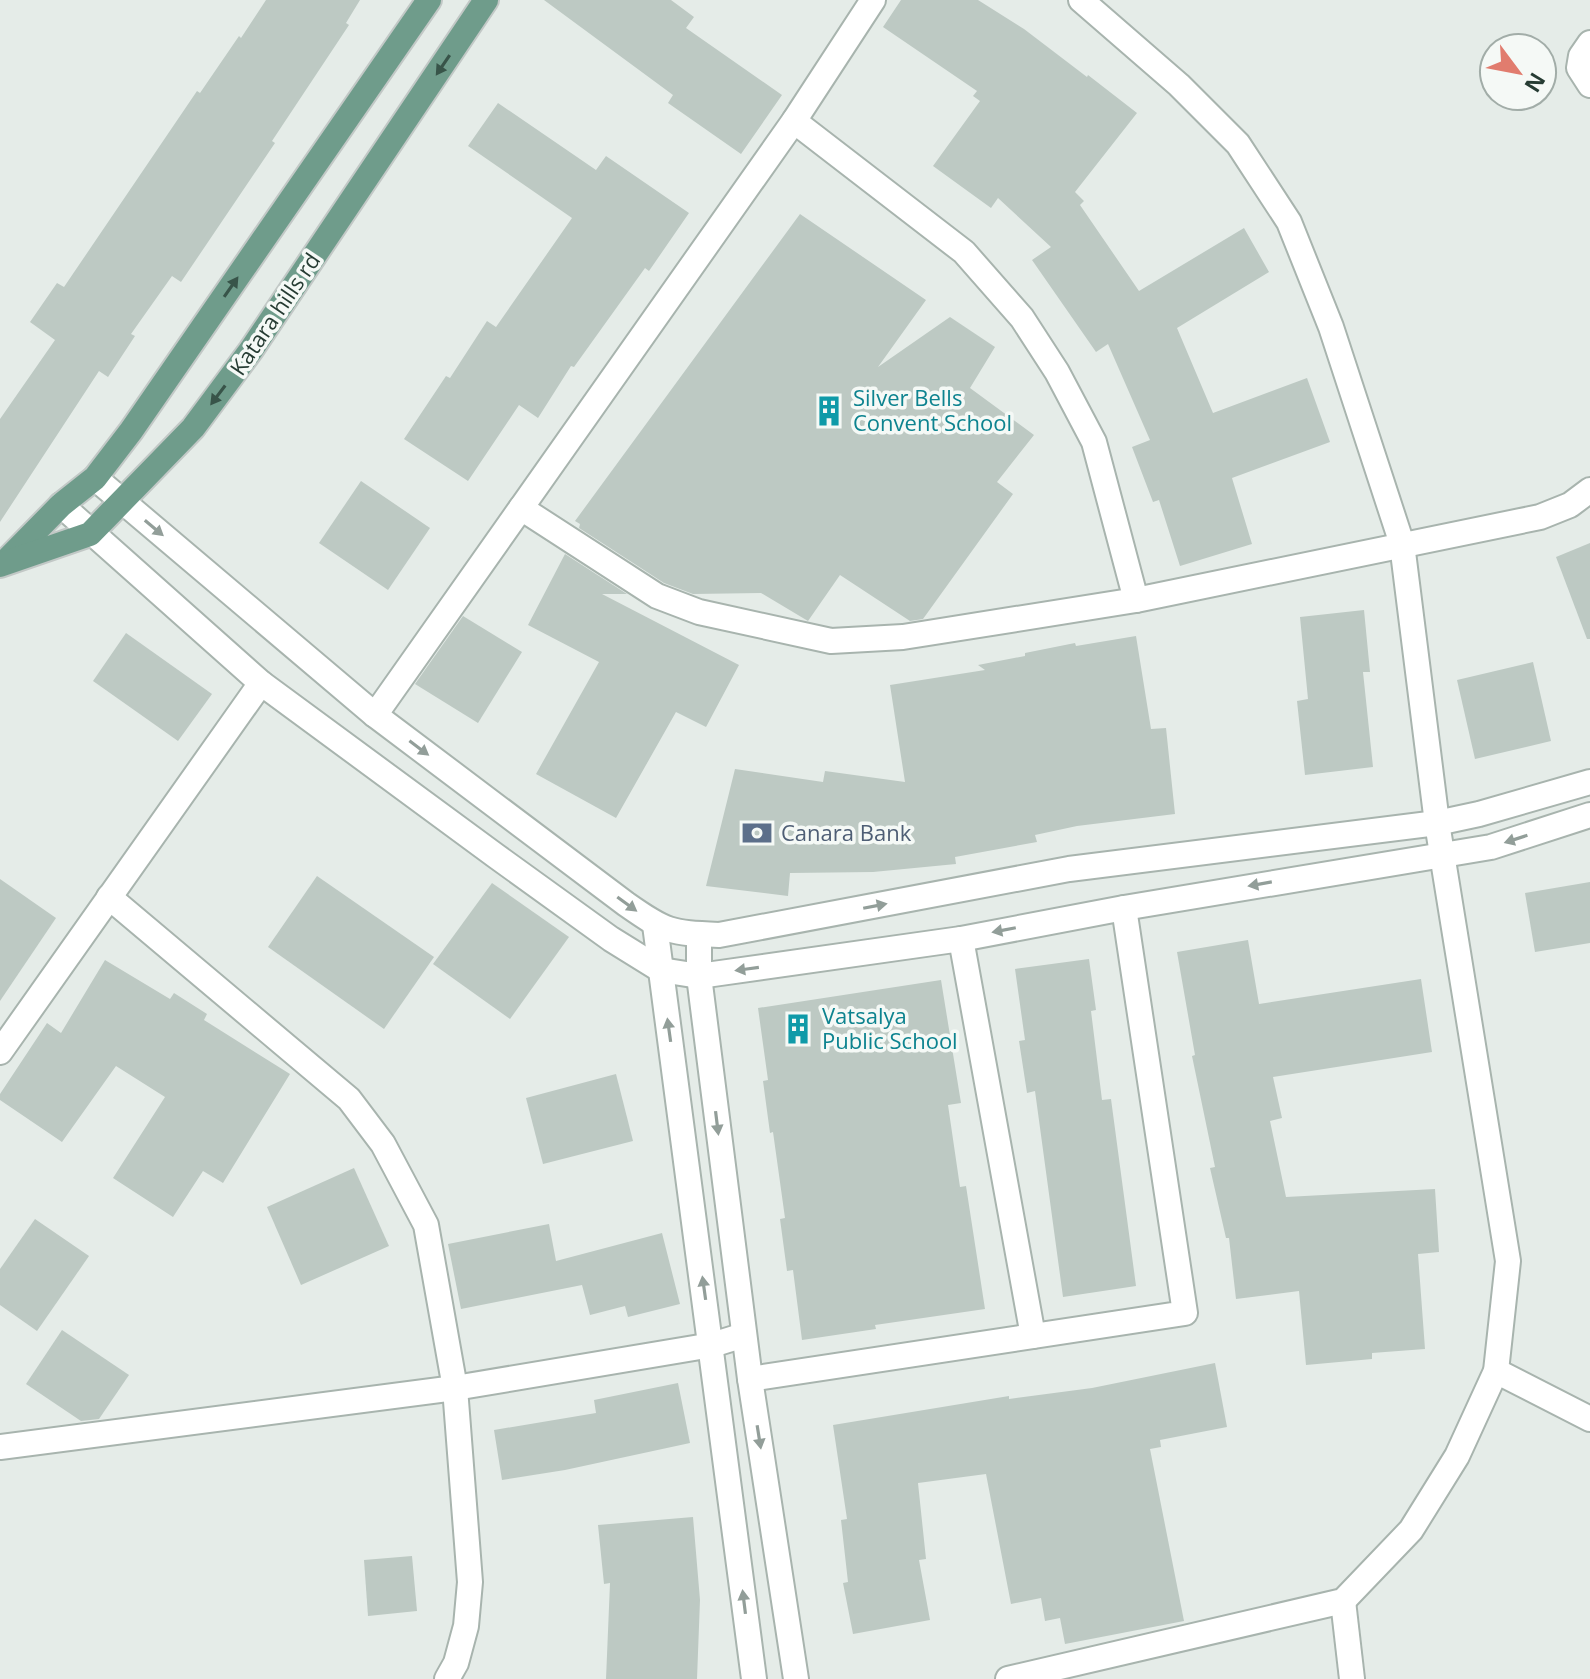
<svg xmlns="http://www.w3.org/2000/svg" width="1590" height="1679" viewBox="0 0 1590 1679" font-family="'Open Sans',sans-serif">
  <style>
    .building { fill: #bdc9c3 }
    .lines { fill: none; stroke-linecap: round; stroke-linejoin: round }
    .minor-casing { stroke: #a8b4ae; stroke-width: 28 }
    .major-casing { stroke: #c2c8c6; stroke-width: 28 }
    .minor { stroke: #fff; stroke-width: 24 }
    .major { stroke: #6f9c8b; stroke-width: 24 }
    .oneway { fill: #385449 }
    .oneway2 { fill: #929e99 }
    .labels { text-anchor: middle; stroke-width: 7; stroke-linejoin: round; paint-order: stroke }
    .street-label { font-size: 22px; fill: #263c33; stroke: #f5f9f6 }
    .culture-label { font-size: 22px; fill: #0d838f; stroke: #f5f9f6; text-anchor: start }
    .service-label { font-size: 22px; fill: #4e5e75; stroke: #f5f9f6; text-anchor: start }
  </style>
  <rect width="100%" height="100%" fill="#e5ece8"/>
  <!-- building -->
  <g class="building">
    <polygon points="266,0 360,0 346,23 349,25 272,141 275,143 181,282 172,276 131,334 135,336 108,377 99,371 0,522 0,419 55,340 30,322 57,283 64,287 197,91 200,93 239,36 241,38"/>
    <polygon points="544,0 671,0 694,17 686,28 782,95 741,154 668,103 673,95"/>
    <polygon points="901,0 978,0 1024,29 1087,77 1088,75 1137,113 1075,192 1084,201 1080,205 1139,291 1244,228 1269,272 1177,328 1213,413 1307,378 1330,442 1232,478 1252,544 1180,566 1159,500 1153,502 1132,447 1150,440 1108,344 1096,352 1032,260 1051,247 998,198 991,208 933,166 980,101 973,96 977,91 883,27"/>
    <polygon points="498,103 596,170 606,156 689,213 649,271 645,268 574,367 571,366 538,418 519,405 468,481 404,439 446,376 450,378 487,321 496,327 572,218 468,146"/>
    <polygon points="800,214 926,300 878,367 950,317 995,347 970,388 1034,435 997,482 1013,494 923,619 910,621 840,575 808,621 761,593 693,594 664,583 579,528 580,524 575,521"/>
    <polygon points="361,481 430,528 388,590 319,543"/>
    <polygon points="1590,543 1590,639 1587,639 1556,557"/>
    <polygon points="565,554 627,594 602,594 739,665 706,727 676,712 616,818 536,774 599,662 528,625"/>
    <polygon points="1364,610 1370,672 1363,672 1373,767 1305,775 1297,701 1308,699 1300,617"/>
    <polygon points="463,616 522,652 478,723 415,684"/>
    <polygon points="126,633 212,694 178,741 93,681"/>
    <polygon points="1136,636 1151,729 1166,728 1175,814 1077,826 1035,835 1037,842 955,857 956,864 873,872 790,873 788,896 706,886 735,769 823,782 825,771 905,782 890,685 985,670 978,665 1025,656 1025,653 1075,643 1076,646"/>
    <polygon points="1533,662 1551,741 1475,759 1457,680"/>
    <polygon points="317,876 434,957 384,1029 268,947"/>
    <polygon points="0,879 56,918 0,1001"/>
    <polygon points="1590,882 1590,943 1535,952 1525,893"/>
    <polygon points="492,883 569,937 510,1019 433,964"/>
    <polygon points="1248,940 1259,1004 1421,979 1432,1052 1273,1077 1282,1118 1270,1121 1286,1197 1435,1189 1439,1252 1418,1254 1425,1349 1372,1353 1372,1359 1306,1365 1299,1291 1236,1299 1229,1238 1226,1238 1210,1168 1215,1167 1192,1056 1195,1055 1177,952"/>
    <polygon points="1089,959 1096,1010 1091,1011 1102,1100 1111,1099 1136,1286 1063,1297 1035,1091 1027,1093 1019,1041 1025,1040 1015,969"/>
    <polygon points="105,960 170,999 174,993 207,1014 204,1020 290,1074 223,1183 203,1171 173,1217 113,1178 165,1097 116,1066 62,1142 0,1100 0,1094 47,1023 61,1033"/>
    <polygon points="941,980 961,1103 948,1105 960,1187 966,1186 985,1309 875,1325 876,1329 802,1340 793,1270 787,1271 780,1219 785,1218 773,1132 770,1133 763,1081 768,1080 758,1008"/>
    <polygon points="616,1074 633,1141 543,1164 526,1098"/>
    <polygon points="354,1168 389,1246 301,1285 267,1207"/>
    <polygon points="35,1219 89,1256 37,1331 0,1305 0,1269"/>
    <polygon points="549,1224 556,1261 662,1233 680,1304 628,1317 625,1306 590,1315 582,1285 461,1309 448,1244"/>
    <polygon points="62,1330 129,1375 99,1419 81,1421 26,1384"/>
    <polygon points="1215,1363 1227,1427 1160,1440 1161,1447 1150,1449 1184,1621 1065,1644 1060,1618 1045,1621 1041,1598 1011,1604 986,1474 918,1483 926,1559 919,1560 930,1620 853,1634 843,1583 848,1582 841,1520 847,1519 833,1425 1009,1396 1009,1399 1092,1388"/>
    <polygon points="678,1383 690,1443 565,1470 502,1480 494,1430 596,1413 594,1400"/>
    <polygon points="693,1517 700,1600 697,1679 606,1679 610,1583 604,1584 598,1525"/>
    <polygon points="412,1556 417,1611 368,1616 364,1560"/>
  </g>
  <g class="lines">
    <!-- minor casing -->
    <g class="minor-casing">
      <g id="minor">
        <polyline points="1590,43 1581,56 1579,68 1590,85"/>
        <polyline points="794,121 964,252 1022,318 1057,372 1094,442 1136,600"/>
        <path d="M 95,478 L 375,715 L 626,904 C 666,932 670,933 719,935 L 1069,869 L 1437,823 L 1479,814 L 1590,782"/>
        <polyline points="61,505 261,683 496,856 611,939 661,970 699,976 961,939 1124,908 1491,847 1590,815"/>
        <polyline points="521,508 657,596 699,612 831,641 903,637 1136,600 1540,517 1570,505 1590,490"/>
        <polyline points="375,715 794,121 873,0"/>
        <polyline points="109,897 349,1099 383,1144 426,1225 455,1388 470,1582 466,1626 456,1663 447,1679"/>
        <polyline points="655,925 754,1679"/>
        <polyline points="699,935 699,976 750,1379 796,1679"/>
        <polyline points="961,939 1033,1336"/>
        <polyline points="0,1052 261,683"/>
        <polyline points="1496,1371 1590,1419"/>
        <polyline points="750,1379 1185,1313 1124,908"/>
        <polyline points="0,1447 455,1388 712,1345 744,1335"/>
        <polyline points="1343,1601 1352,1679"/>
        <polyline points="1008,1679 1343,1601 1411,1530 1457,1456 1496,1371 1508,1261 1437,823 1402,544 1331,327 1289,222 1238,144 1179,85 1081,0"/>
      </g>
    </g>
    <!-- major casing -->
    <g class="major-casing">
      <g id="major">
        <polyline points="9,558 61,505 95,478 131,431 429,0"/>
        <polyline points="0,565 90,534 193,428 251,350 486,0"/>
      </g>
    </g>
    <!-- minor -->
    <use href="#minor" class="minor"/>
    <!-- major -->
    <use href="#major" class="major"/>
  </g>
  <!-- one-way arrows -->
  <defs><path id="oneway-solid" d="M-6-.8H1V-3.2L6.5 0L1 3.2V.8H-6Z" transform="scale(2)"/></defs>
  <g class="oneway">
    <use href="#oneway-solid" transform="translate(443 65) rotate(124)"/>
    <use href="#oneway-solid" transform="translate(231 287) rotate(-55)"/>
    <use href="#oneway-solid" transform="translate(218 395) rotate(127)"/>
  </g>
  <g class="oneway2">
    <use href="#oneway-solid" transform="translate(154 528) rotate(40)"/>
    <use href="#oneway-solid" transform="translate(419 748) rotate(37)"/>
    <use href="#oneway-solid" transform="translate(1516 839) rotate(162)"/>
    <use href="#oneway-solid" transform="translate(1260 884) rotate(170)"/>
    <use href="#oneway-solid" transform="translate(627 904) rotate(36)"/>
    <use href="#oneway-solid" transform="translate(875 906) rotate(-11)"/>
    <use href="#oneway-solid" transform="translate(1004 930) rotate(169)"/>
    <use href="#oneway-solid" transform="translate(747 969) rotate(172)"/>
    <use href="#oneway-solid" transform="translate(669 1030) rotate(-98)"/>
    <use href="#oneway-solid" transform="translate(717 1123) rotate(83)"/>
    <use href="#oneway-solid" transform="translate(704 1288) rotate(-98)"/>
    <use href="#oneway-solid" transform="translate(759 1437) rotate(81)"/>
    <use href="#oneway-solid" transform="translate(744 1602) rotate(-97)"/>
  </g>
  <!-- icons -->
  <defs>
    <g id="building-bare" transform="scale(2.4)"><path d="M-4-6H4V6H1V3H-1V6H-4ZM-2.5-4.3h1.7v1.8h-1.7ZM.8-4.3h1.7v1.8H.8ZM-2.5-1h1.7V.8h-1.7ZM.8-1h1.7V.8H.8Z" fill="#0f9aa8" stroke="#f5f9f6" stroke-width="2.5" paint-order="stroke"/></g>
    <g id="bank-bare" transform="scale(2.4)"><path d="M-6-4H6V4H-6ZM0-2.3a2.3 2.3 0 1 0 0 4.6a2.3 2.3 0 1 0 0-4.6Z" fill="#5c6f8a" stroke="#f5f9f6" stroke-width="2.5" paint-order="stroke"/></g>
  </defs>
  <g fill-rule="evenodd">
    <use href="#building-bare" x="829" y="411"/>
    <use href="#bank-bare" x="757" y="833"/>
    <use href="#building-bare" x="798" y="1029"/>
  </g>
  <g class="labels">
    <!-- street labels -->
    <g class="street-label">
      <text transform="translate(275 314) rotate(-56)" y="8">Katara hills rd</text>
    </g>
    <!-- culture labels -->
    <g class="culture-label">
      <text x="853" y="406">Silver Bells<tspan x="853" dy="25">Convent School</tspan></text>
      <text x="822" y="1024">Vatsalya<tspan x="822" dy="25">Public School</tspan></text>
    </g>
    <!-- service labels -->
    <g class="service-label">
      <text x="781" y="841">Canara Bank</text>
    </g>
  </g>
  <!-- north arrow -->
  <g transform="translate(1518 72) rotate(122)"><circle r="38" fill="#f5f9f6" stroke="#a2ada8" stroke-width="2"/>
  <path d="M0-6L14 30L0 20L-14 30Z" fill="#e17c6e"/>
  <text y="-12" font-size="22" font-weight="bold" text-anchor="middle" fill="#263c33">N</text>
  </g>
</svg>
